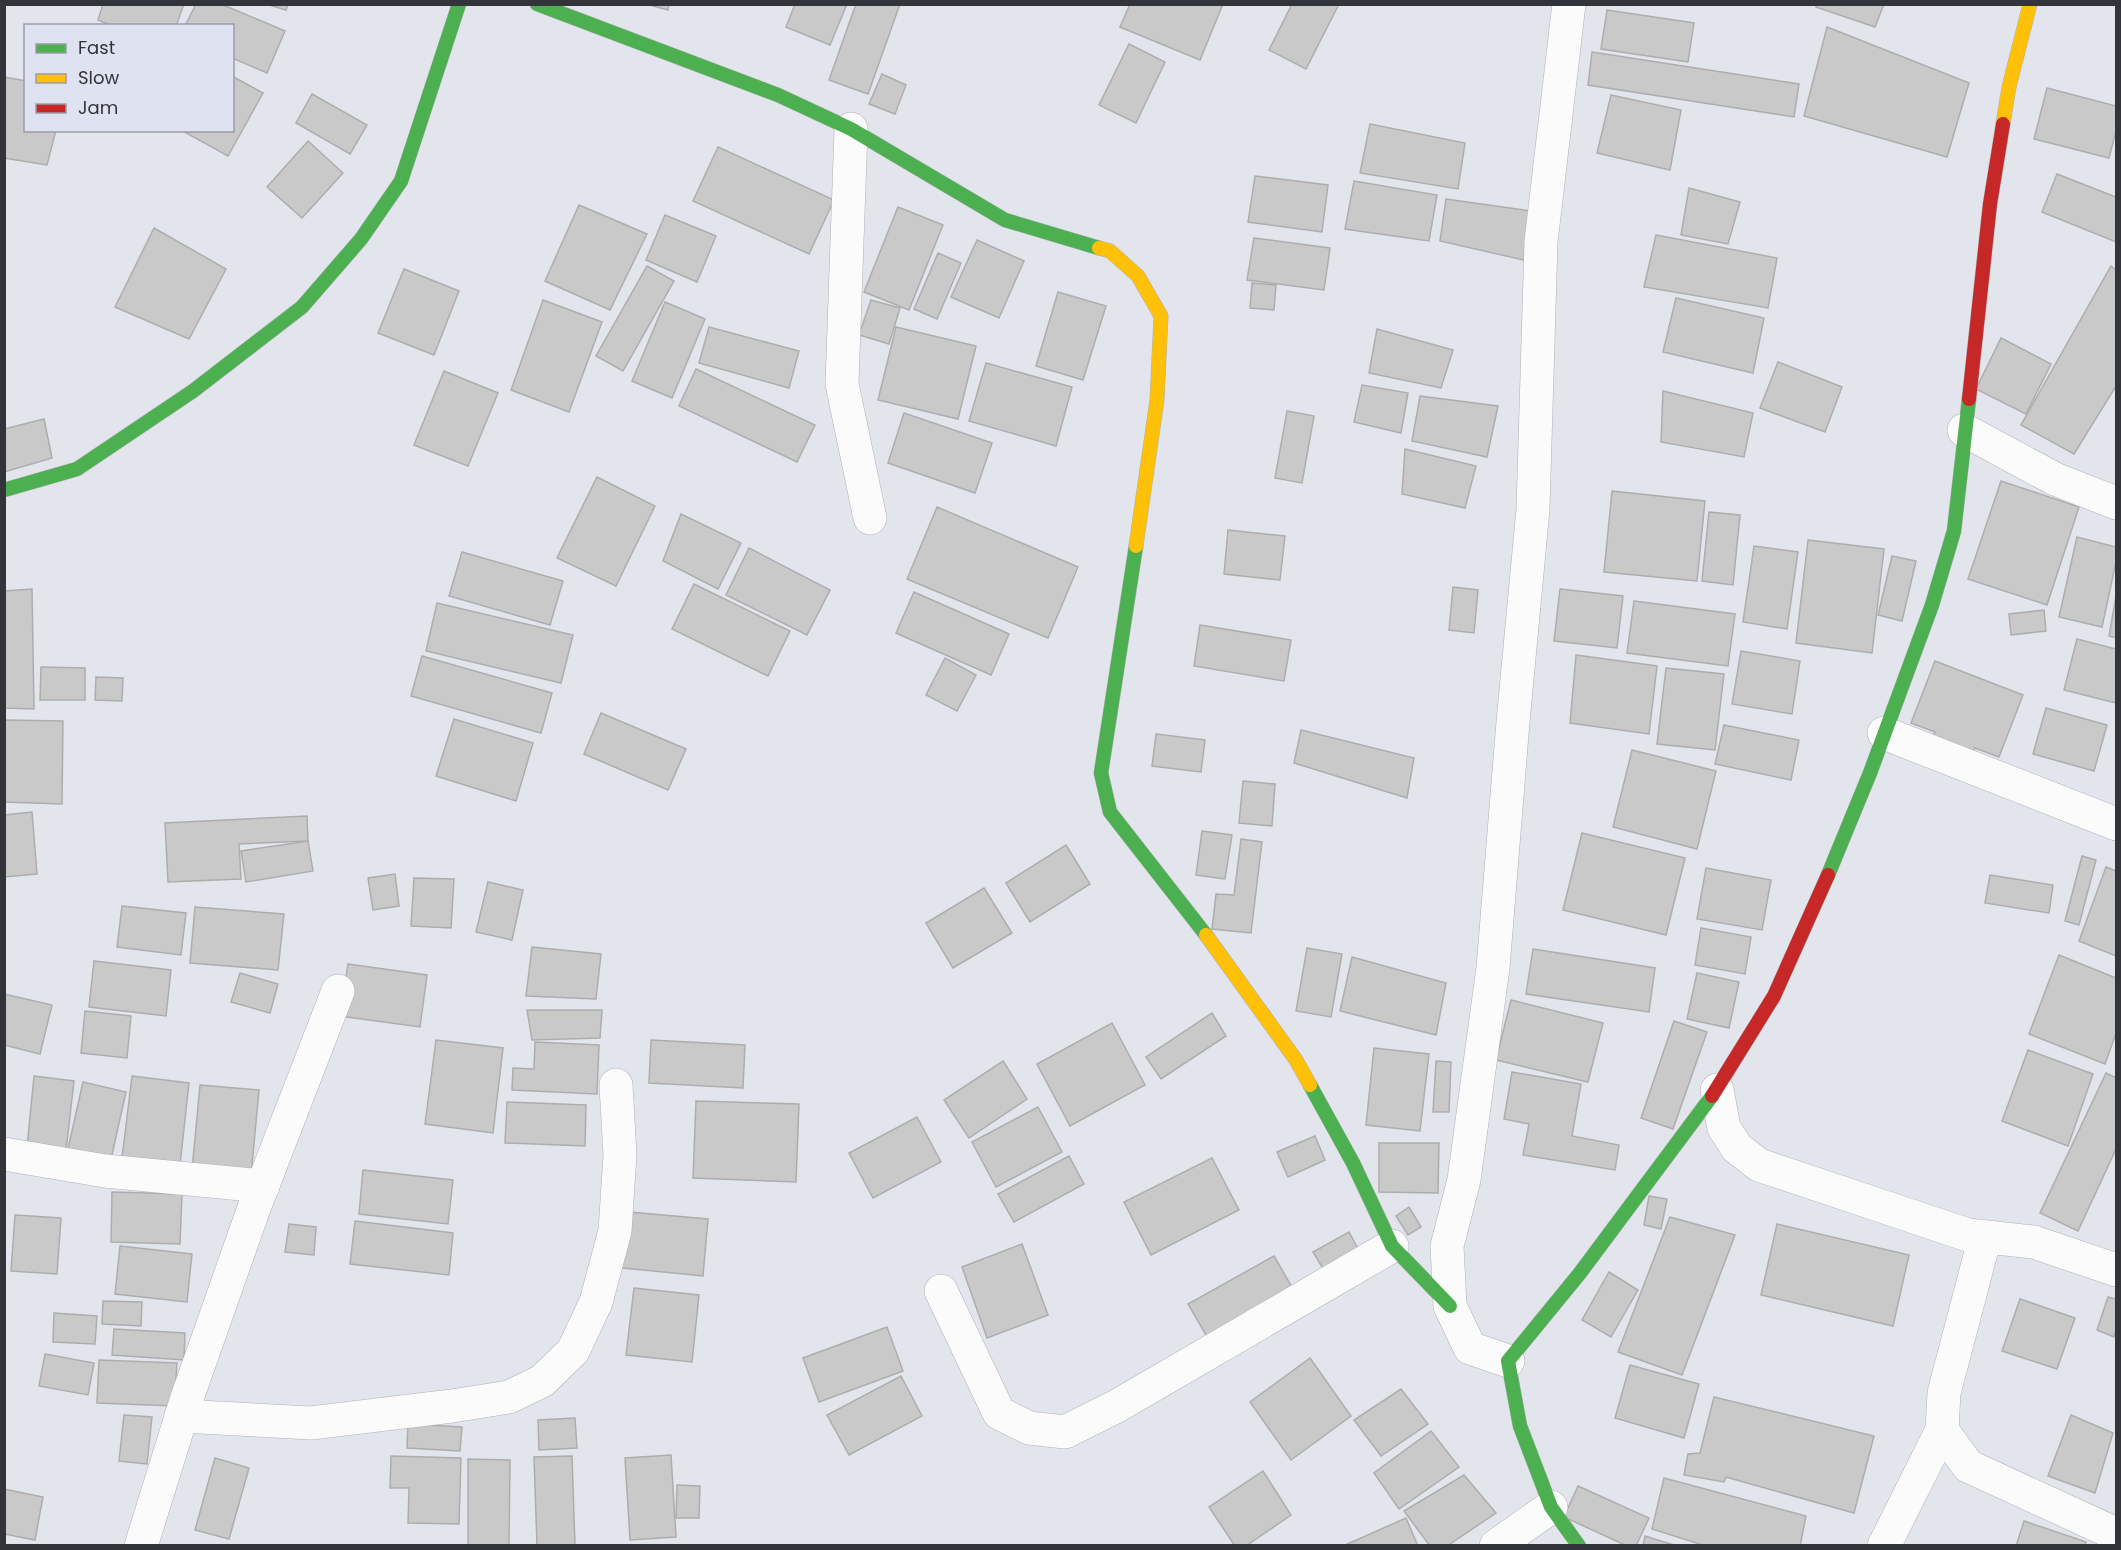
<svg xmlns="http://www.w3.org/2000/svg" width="2121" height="1550" viewBox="0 0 2121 1550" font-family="Poppins,sans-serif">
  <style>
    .building { fill: #c9c9c9; stroke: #aeadae; stroke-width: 1.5 }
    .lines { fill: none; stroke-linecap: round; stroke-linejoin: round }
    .street-casing { stroke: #b0b1b7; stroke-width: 34 }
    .fast-casing { stroke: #b0b1b7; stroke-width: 15 }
    .slow-casing { stroke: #b0b1b7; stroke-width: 15 }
    .jam-casing { stroke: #b0b1b7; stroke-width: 15 }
    .street { stroke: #fbfbfc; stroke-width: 33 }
    .fast { stroke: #4caf50; stroke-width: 14 }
    .slow { stroke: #ffc107; stroke-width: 14 }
    .jam { stroke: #c62828; stroke-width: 14 }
  </style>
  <rect width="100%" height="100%" fill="#e3e5ec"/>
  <!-- building -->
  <g class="building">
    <polygon points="103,4 184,4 176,26 113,26 98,20"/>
    <polygon points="196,4 221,4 285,31 267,73 232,58 232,26 185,26"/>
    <polygon points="266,4 288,4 286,10"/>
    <polygon points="646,4 669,4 668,10"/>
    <polygon points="795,4 847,4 830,45 786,27"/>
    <polygon points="856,4 900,4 868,94 829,80"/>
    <polygon points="1130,4 1223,4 1200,60 1120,27"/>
    <polygon points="1292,4 1339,4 1306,69 1269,50"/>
    <polygon points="1817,4 1884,4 1875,27 1816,7"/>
    <polygon points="1607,10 1694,23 1688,62 1601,49"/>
    <polygon points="1827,27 1969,83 1947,157 1804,116"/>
    <polygon points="1129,44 1165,62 1136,123 1099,105"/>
    <polygon points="1592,52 1799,84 1794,117 1588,85"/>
    <polygon points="882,74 906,85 895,114 869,104"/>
    <polygon points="232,76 263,93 228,156 181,130 232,130"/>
    <polygon points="4,77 26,81 26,130 56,130 47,165 4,158"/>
    <polygon points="2047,88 2116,106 2116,131 2109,158 2034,139"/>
    <polygon points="312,94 367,125 350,154 296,123"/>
    <polygon points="1611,95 1681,110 1670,170 1597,153"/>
    <polygon points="1370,124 1465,143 1458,189 1360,173"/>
    <polygon points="308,141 343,173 302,218 267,187"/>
    <polygon points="718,147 834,200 809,254 693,201"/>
    <polygon points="2057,174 2116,197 2116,242 2042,212"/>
    <polygon points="1255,176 1328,185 1322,232 1248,222"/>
    <polygon points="1354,181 1437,195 1429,241 1345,229"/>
    <polygon points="1689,188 1740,202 1728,244 1681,235"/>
    <polygon points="1446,199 1538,212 1528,261 1440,241"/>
    <polygon points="579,205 647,234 610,310 545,281"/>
    <polygon points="898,207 943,225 909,310 864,292"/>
    <polygon points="665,215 716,236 697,282 646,260"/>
    <polygon points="154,228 226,269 189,339 115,307"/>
    <polygon points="1656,235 1777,258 1768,308 1644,287"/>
    <polygon points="1254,238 1330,248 1324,290 1247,280"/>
    <polygon points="977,240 1024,261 999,318 951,297"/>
    <polygon points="938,253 961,263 937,319 914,309"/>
    <polygon points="647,266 674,281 623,371 596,356"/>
    <polygon points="2111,266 2116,270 2116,386 2074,454 2021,425"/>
    <polygon points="404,269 459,291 434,355 378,333"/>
    <polygon points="1252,283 1276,285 1274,310 1250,308"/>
    <polygon points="1058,292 1106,306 1083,380 1036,366"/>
    <polygon points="1676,298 1764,318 1753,373 1663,352"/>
    <polygon points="543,300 602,322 569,412 511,390"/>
    <polygon points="871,300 900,308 889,344 859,335"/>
    <polygon points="665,302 705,319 672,398 632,381"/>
    <polygon points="709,327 799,351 789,388 699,363"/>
    <polygon points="896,327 976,346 958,419 878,400"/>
    <polygon points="1377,329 1453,350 1441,388 1369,373"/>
    <polygon points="2001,338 2051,364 2026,414 1976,389"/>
    <polygon points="1778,362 1842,387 1825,432 1760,408"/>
    <polygon points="986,363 1072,387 1056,446 969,421"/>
    <polygon points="696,369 815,425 797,462 679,406"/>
    <polygon points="444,371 498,393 468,466 414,445"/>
    <polygon points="1362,385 1408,393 1401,433 1354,422"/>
    <polygon points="1663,391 1753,413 1744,457 1661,442"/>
    <polygon points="1420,396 1498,406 1487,457 1412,441"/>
    <polygon points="1287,411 1314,416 1302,483 1275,478"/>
    <polygon points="904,413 992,443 975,493 888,463"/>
    <polygon points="44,419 52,458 4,472 4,429"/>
    <polygon points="1405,449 1476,466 1465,508 1402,494"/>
    <polygon points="597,477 655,506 616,586 557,558"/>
    <polygon points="2001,481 2079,507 2047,605 1968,579"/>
    <polygon points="1612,491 1705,501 1697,581 1604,572"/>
    <polygon points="937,507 1078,567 1048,638 907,579"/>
    <polygon points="1709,512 1740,515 1733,585 1702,581"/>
    <polygon points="681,514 741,543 718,589 663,561"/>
    <polygon points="1228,530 1285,536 1280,580 1224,574"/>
    <polygon points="2077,537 2116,547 2116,562 2102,627 2059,617"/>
    <polygon points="1808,540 1884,549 1872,653 1796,643"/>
    <polygon points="1754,546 1798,552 1787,629 1743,622"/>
    <polygon points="749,548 830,590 807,635 726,595"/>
    <polygon points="462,552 563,581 550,625 449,596"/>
    <polygon points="1892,556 1916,561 1902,621 1878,615"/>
    <polygon points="694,584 790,631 768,676 672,629"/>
    <polygon points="1453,587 1478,590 1474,633 1449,630"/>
    <polygon points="32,589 34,709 4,708 4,591"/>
    <polygon points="1560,589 1623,596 1617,648 1554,641"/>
    <polygon points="914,592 1009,634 991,675 896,633"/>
    <polygon points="2116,596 2116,638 2109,636"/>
    <polygon points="1634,601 1735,614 1728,666 1627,653"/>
    <polygon points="437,603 573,635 561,683 426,651"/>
    <polygon points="2044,610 2046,631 2011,635 2009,614"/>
    <polygon points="1200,625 1291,640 1284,681 1194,666"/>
    <polygon points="2077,639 2116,649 2116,703 2064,690"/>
    <polygon points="1741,651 1800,661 1792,714 1732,704"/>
    <polygon points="1576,655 1657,666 1649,734 1570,723"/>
    <polygon points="422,656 552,693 541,733 411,696"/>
    <polygon points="945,658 976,675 957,711 926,695"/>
    <polygon points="1935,661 2023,695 1999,757 1975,748 1969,763 1929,747 1935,732 1911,723"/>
    <polygon points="41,667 85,668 85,700 40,700"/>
    <polygon points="1666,668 1724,674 1715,750 1657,744"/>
    <polygon points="96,677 123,678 122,701 95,700"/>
    <polygon points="2046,708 2107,725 2094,771 2033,754"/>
    <polygon points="601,713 686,749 668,790 584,754"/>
    <polygon points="454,719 533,743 516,801 436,776"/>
    <polygon points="4,720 63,721 62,804 4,802"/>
    <polygon points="1724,725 1799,740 1791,780 1715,764"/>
    <polygon points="1301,730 1414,758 1407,798 1294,763"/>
    <polygon points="1156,734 1205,740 1201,772 1152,766"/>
    <polygon points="1632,750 1716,771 1697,849 1613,827"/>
    <polygon points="1243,781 1275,784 1272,826 1239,823"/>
    <polygon points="32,812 37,874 4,877 4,815"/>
    <polygon points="307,816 308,841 239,844 241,879 168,882 165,823"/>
    <polygon points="1202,831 1232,835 1225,879 1196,875"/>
    <polygon points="1582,833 1685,858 1666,935 1563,910"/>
    <polygon points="1241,839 1262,842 1251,933 1212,929 1216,894 1234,895"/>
    <polygon points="308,841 313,871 246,882 241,851"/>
    <polygon points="1066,845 1090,884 1030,922 1006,883"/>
    <polygon points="2082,856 2096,860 2079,925 2065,921"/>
    <polygon points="2106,867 2116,871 2116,956 2079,941"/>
    <polygon points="1706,868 1771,880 1762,930 1697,919"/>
    <polygon points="395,874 399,906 373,910 368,878"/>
    <polygon points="1990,875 2053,885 2049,913 1985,903"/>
    <polygon points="414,878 454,879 451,928 411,926"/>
    <polygon points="488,882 523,890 512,940 476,932"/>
    <polygon points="984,888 1012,933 953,968 926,923"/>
    <polygon points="122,906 186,913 181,955 117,947"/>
    <polygon points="195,907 284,914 278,970 190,963"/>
    <polygon points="1701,928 1751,937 1745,974 1695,965"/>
    <polygon points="532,947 601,954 596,999 526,996"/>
    <polygon points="1307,948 1342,954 1331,1017 1296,1011"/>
    <polygon points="1533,949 1655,968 1649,1012 1526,994"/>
    <polygon points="2059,955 2116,978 2116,1033 2105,1064 2029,1034"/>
    <polygon points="1352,957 1446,983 1436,1035 1340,1011"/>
    <polygon points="94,961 171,970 166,1016 89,1007"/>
    <polygon points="348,964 427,975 420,1027 340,1016"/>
    <polygon points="240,973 278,984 270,1013 231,1002"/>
    <polygon points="1697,973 1739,982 1729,1028 1687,1019"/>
    <polygon points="4,994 52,1005 40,1054 4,1045"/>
    <polygon points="1511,1000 1603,1023 1588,1082 1496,1060"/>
    <polygon points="527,1010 602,1010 600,1038 532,1040"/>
    <polygon points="85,1011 131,1016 127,1058 81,1053"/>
    <polygon points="1212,1013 1226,1036 1161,1079 1146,1057"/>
    <polygon points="1674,1021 1707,1032 1673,1129 1641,1118"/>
    <polygon points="1112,1023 1145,1085 1070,1126 1037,1064"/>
    <polygon points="436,1040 503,1048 493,1133 425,1124"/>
    <polygon points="651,1040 745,1045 743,1088 649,1083"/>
    <polygon points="535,1042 599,1045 597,1094 512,1090 513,1068 534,1069"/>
    <polygon points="1374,1048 1429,1054 1420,1131 1366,1125"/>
    <polygon points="2028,1050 2093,1074 2068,1146 2002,1121"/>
    <polygon points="1003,1061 1027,1099 969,1138 944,1100"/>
    <polygon points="1436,1061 1451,1062 1449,1112 1433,1112"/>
    <polygon points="1512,1072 1581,1084 1572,1136 1619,1145 1615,1170 1523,1155 1529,1124 1504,1119"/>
    <polygon points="2106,1073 2116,1078 2116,1149 2078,1231 2040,1213"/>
    <polygon points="34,1076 74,1081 66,1151 27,1147"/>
    <polygon points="132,1076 189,1083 180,1165 122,1158"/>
    <polygon points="83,1082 126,1092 111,1159 68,1149"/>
    <polygon points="200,1085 259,1090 251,1176 192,1170"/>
    <polygon points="696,1101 799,1104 796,1182 693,1178"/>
    <polygon points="507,1102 586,1105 585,1146 505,1143"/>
    <polygon points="1038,1107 1062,1152 996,1187 972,1142"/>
    <polygon points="917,1117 941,1162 873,1198 849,1153"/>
    <polygon points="1315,1136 1325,1160 1288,1177 1277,1152"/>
    <polygon points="1379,1143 1439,1143 1438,1193 1379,1192"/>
    <polygon points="1069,1156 1084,1184 1014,1222 998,1194"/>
    <polygon points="1212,1158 1239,1210 1151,1255 1124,1202"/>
    <polygon points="363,1170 453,1180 448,1224 359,1214"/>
    <polygon points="112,1192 182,1194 180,1244 111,1242"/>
    <polygon points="1649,1196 1667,1199 1661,1229 1644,1225"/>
    <polygon points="1409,1207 1421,1227 1408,1235 1396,1216"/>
    <polygon points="618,1211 708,1219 703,1276 613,1267"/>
    <polygon points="15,1215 61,1218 57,1274 11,1271"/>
    <polygon points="1670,1217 1735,1235 1682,1375 1618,1352"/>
    <polygon points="355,1221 453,1233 449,1275 350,1264"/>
    <polygon points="289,1224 316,1227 314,1255 285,1252"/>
    <polygon points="1777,1224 1909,1255 1893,1326 1761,1295"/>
    <polygon points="1349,1232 1363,1258 1328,1277 1313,1252"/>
    <polygon points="1022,1244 1048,1315 987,1338 962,1267"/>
    <polygon points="120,1246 192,1254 187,1302 115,1294"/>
    <polygon points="1274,1256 1296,1294 1210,1342 1188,1304"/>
    <polygon points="1609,1272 1638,1290 1611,1337 1582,1320"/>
    <polygon points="634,1288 699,1295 692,1362 626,1355"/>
    <polygon points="2108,1297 2116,1299 2116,1329 2114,1337 2097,1330"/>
    <polygon points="2020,1299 2075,1318 2057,1369 2002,1351"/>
    <polygon points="103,1301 142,1302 141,1326 102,1324"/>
    <polygon points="54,1313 97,1316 95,1344 53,1342"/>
    <polygon points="887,1327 903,1371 819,1402 803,1358"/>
    <polygon points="114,1329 185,1333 184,1360 112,1355"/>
    <polygon points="45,1354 94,1363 88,1395 39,1386"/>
    <polygon points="1310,1358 1351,1416 1291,1460 1250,1402"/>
    <polygon points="99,1360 177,1363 174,1406 97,1403"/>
    <polygon points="1630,1365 1699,1384 1684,1438 1615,1418"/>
    <polygon points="901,1376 922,1416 849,1455 827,1415"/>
    <polygon points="1401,1389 1428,1424 1381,1456 1354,1420"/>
    <polygon points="1714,1397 1874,1436 1854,1513 1726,1477 1724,1482 1684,1475 1688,1454 1700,1453"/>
    <polygon points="124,1415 152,1417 147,1464 119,1461"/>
    <polygon points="2071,1415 2113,1433 2095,1493 2048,1476"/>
    <polygon points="575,1418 577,1448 539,1450 538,1420"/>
    <polygon points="408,1424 462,1427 460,1451 407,1448"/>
    <polygon points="1431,1431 1459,1467 1399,1509 1374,1473"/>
    <polygon points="671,1455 676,1537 630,1540 625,1458"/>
    <polygon points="391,1456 461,1458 459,1524 408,1523 409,1488 390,1488"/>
    <polygon points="572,1456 575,1545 537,1546 534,1457"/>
    <polygon points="215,1458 249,1468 229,1539 195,1530"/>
    <polygon points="468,1459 510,1460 509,1546 468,1546"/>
    <polygon points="1263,1471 1291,1515 1246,1546 1235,1546 1209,1507"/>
    <polygon points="1464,1475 1496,1513 1447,1546 1430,1546 1404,1511"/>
    <polygon points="1664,1478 1806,1516 1800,1546 1706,1546 1652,1529"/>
    <polygon points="677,1485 700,1486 699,1518 676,1518"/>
    <polygon points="1578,1486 1649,1518 1636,1546 1627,1546 1564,1517"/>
    <polygon points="4,1489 43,1497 35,1540 4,1534"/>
    <polygon points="1406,1518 1418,1546 1343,1546"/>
    <polygon points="2024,1521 2086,1542 2085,1546 2016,1546"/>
    <polygon points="1645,1536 1677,1546 1643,1546"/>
  </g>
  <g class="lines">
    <!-- street casing -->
    <g class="street-casing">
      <g id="street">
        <polyline points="851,129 842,384 870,518"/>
        <polyline points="1964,430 2055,479 2116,503"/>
        <polyline points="1884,733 2116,824"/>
        <polyline points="1717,1090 1724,1128 1737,1148 1759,1165 1968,1235 2034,1242 2116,1270"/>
        <polyline points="4,1154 105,1171 263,1186"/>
        <polyline points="1985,1237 1944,1393 1942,1430 1968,1466 2116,1534"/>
        <polyline points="941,1291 999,1413 1029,1428 1065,1432 1117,1406 1392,1246"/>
        <polyline points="1508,1361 1470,1348 1450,1306 1447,1246 1464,1180 1493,968 1513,722 1533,509 1541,242 1569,4"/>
        <polyline points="181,1416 311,1423 452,1406 509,1397 542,1381 573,1351 596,1302 615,1231 620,1155 616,1085"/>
        <polyline points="141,1546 187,1398 254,1208 338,991"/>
        <polyline points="1496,1546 1551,1507"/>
        <polyline points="1884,1546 1942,1430"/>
      </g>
    </g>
    <!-- fast casing -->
    <g class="fast-casing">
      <g id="fast">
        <polyline points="537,4 778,95 851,129 1005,220 1099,248"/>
        <polyline points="4,490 77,469 193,391 302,307 361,239 401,181 459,4"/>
        <polyline points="1136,546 1101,773 1110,812 1206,935"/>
        <polyline points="1828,875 1870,773 1932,605 1954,531 1969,399"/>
        <polyline points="1310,1085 1353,1163 1392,1246 1450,1306"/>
        <polyline points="1579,1546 1551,1507 1520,1426 1508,1361 1580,1273 1712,1096"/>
      </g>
    </g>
    <!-- slow casing -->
    <g class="slow-casing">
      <g id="slow">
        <polyline points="2003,124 2009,87 2030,4"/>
        <polyline points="1099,248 1110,251 1138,276 1161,316 1157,400 1136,546"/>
        <polyline points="1206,935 1296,1060 1310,1085"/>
      </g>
    </g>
    <!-- jam casing -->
    <g class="jam-casing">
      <g id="jam">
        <polyline points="1969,399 1990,204 2003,124"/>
        <polyline points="1712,1096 1774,996 1828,875"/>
      </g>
    </g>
    <!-- street -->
    <use href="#street" class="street"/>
    <!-- fast -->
    <use href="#fast" class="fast"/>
    <!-- slow -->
    <use href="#slow" class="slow"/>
    <!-- jam -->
    <use href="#jam" class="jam"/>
  </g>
  <!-- border -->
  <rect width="2121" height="1550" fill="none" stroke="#333439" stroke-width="12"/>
  <!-- legend -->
  <rect x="24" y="24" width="210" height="108" fill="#dfe2f0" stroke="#9a9ca7" stroke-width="1.5"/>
  <rect x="36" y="44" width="30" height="9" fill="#4caf50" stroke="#9a9ca7" stroke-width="1.5"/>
  <text x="78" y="54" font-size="18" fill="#333439">Fast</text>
  <rect x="36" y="74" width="30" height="9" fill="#ffc107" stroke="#9a9ca7" stroke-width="1.5"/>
  <text x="78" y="84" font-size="18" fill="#333439">Slow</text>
  <rect x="36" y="104" width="30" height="9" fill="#c62828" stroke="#9a9ca7" stroke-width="1.5"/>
  <text x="78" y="114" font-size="18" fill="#333439">Jam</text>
</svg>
